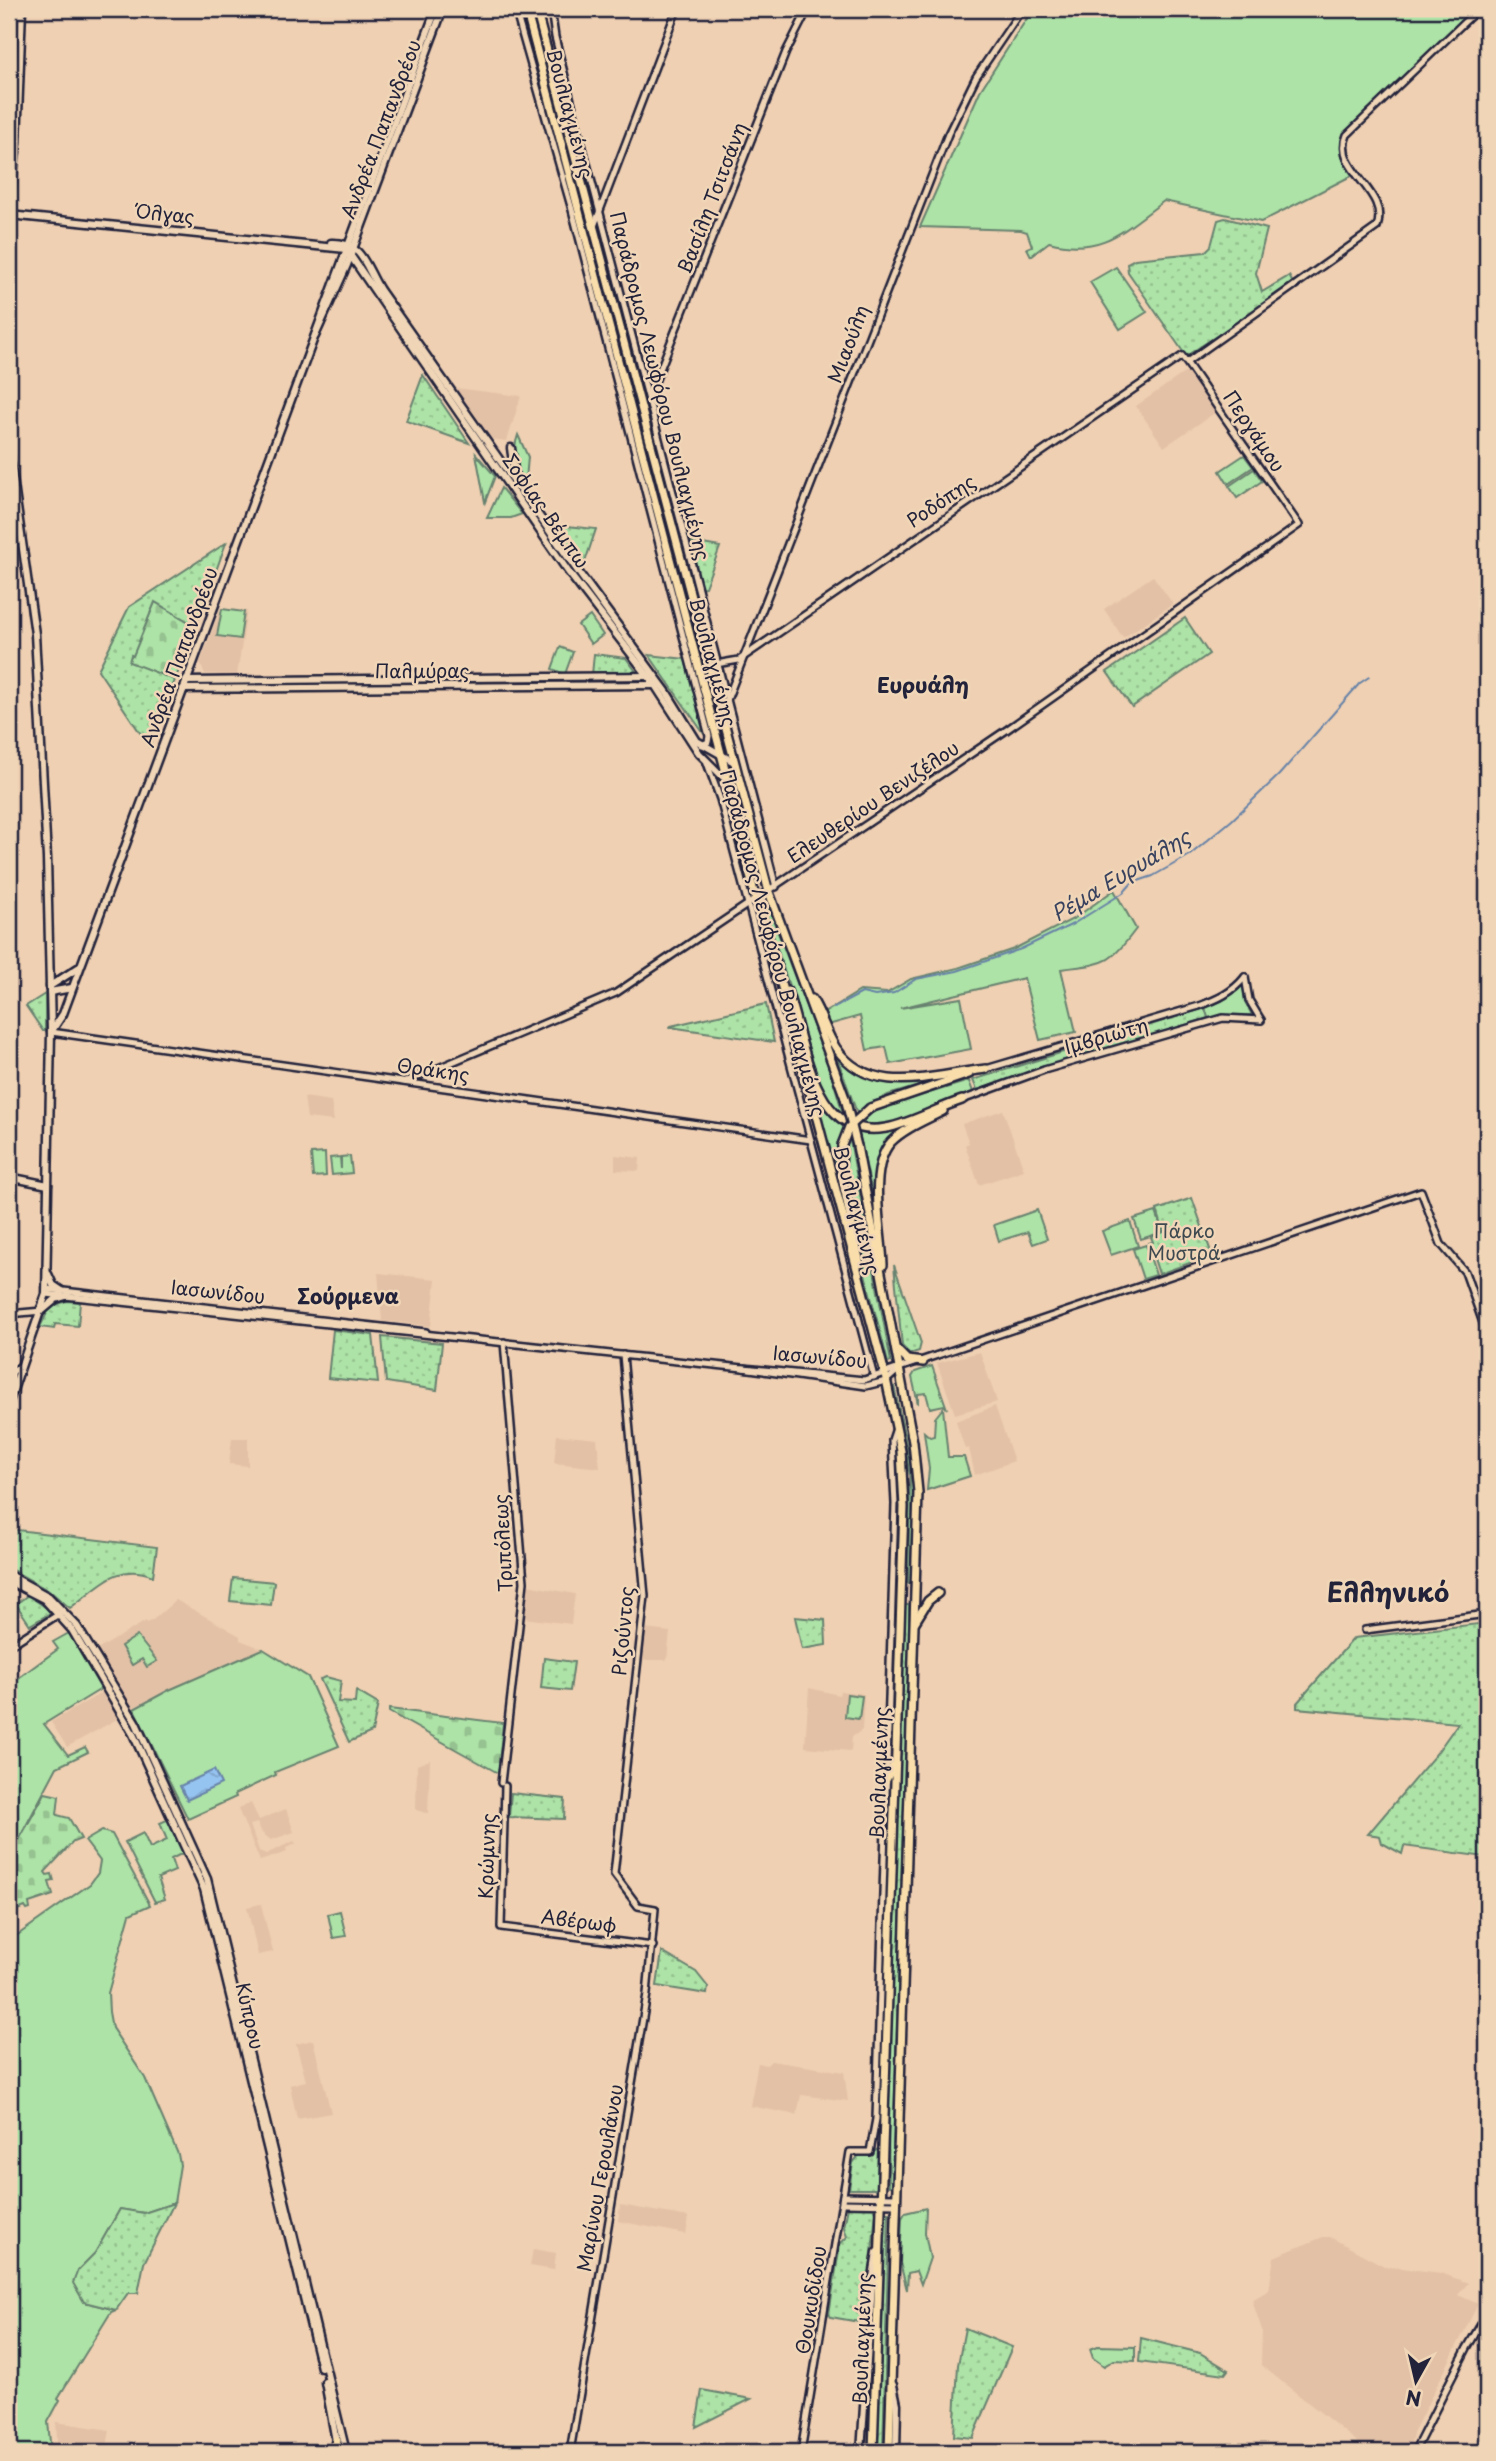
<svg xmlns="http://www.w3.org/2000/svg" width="1496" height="2461" viewBox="0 0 1496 2461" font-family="'Playpen Sans',sans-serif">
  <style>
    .built { fill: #e3c1a6 }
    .green { fill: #ade3a6; stroke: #688270; stroke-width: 2 }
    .forest { fill: url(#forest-crowns); stroke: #688270; stroke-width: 2 }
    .cemetery { fill: url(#cemetery-stones); stroke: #688270; stroke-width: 2 }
    .park { fill: url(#park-dots); stroke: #688270; stroke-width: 2 }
    .water { fill: url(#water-waves); stroke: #6883a8; stroke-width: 2 }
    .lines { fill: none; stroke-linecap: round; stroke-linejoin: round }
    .stream { stroke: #6883a8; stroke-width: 2 }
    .tertiary-casing { stroke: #22223b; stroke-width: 10 }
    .secondary-casing { stroke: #22223b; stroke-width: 11 }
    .primary-casing { stroke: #22223b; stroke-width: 12 }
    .tertiary { stroke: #f0d6b7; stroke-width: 5 }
    .secondary { stroke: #f0d6b7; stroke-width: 6 }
    .primary { stroke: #f9deab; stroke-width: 7 }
    .primary-bridge-casing { stroke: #22223b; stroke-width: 12; stroke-linecap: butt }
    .primary-bridge { stroke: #f9deab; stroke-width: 7 }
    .labels { text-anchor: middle; stroke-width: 5; stroke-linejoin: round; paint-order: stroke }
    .street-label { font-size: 19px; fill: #22223b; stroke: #f0d6b7 }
    .park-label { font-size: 19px; fill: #3e4950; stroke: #f0d6b7 }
    .neighbourhood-label { font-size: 21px; font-weight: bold; fill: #22223b; stroke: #f0d6b7 }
    .water-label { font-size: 21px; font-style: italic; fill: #39425f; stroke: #f0d6b7 }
    .district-label { font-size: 26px; font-weight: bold; fill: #22223b; stroke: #f0d6b7 }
  </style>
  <defs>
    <pattern id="forest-crowns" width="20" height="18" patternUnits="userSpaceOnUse" patternTransform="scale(1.75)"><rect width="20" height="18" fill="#ade3a6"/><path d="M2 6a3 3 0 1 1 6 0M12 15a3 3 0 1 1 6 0" fill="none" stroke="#95c290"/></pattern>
    <pattern id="cemetery-stones" width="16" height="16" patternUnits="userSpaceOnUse" patternTransform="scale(1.75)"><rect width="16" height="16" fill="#ade3a6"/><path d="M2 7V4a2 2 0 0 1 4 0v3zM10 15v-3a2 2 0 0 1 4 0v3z" fill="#95c290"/></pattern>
    <pattern id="park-dots" width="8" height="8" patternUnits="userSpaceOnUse" patternTransform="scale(1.75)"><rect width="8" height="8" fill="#ade3a6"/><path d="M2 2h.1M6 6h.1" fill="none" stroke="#95c290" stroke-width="1.8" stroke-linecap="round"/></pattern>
    <pattern id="water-waves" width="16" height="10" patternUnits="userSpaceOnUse" patternTransform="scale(1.75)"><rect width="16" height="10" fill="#96c4f1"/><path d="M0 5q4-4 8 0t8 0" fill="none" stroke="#81a8d0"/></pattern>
  </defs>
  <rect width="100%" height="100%" fill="#efd0b2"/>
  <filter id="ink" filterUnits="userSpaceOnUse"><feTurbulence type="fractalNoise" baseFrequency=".0143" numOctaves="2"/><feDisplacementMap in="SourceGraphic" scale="14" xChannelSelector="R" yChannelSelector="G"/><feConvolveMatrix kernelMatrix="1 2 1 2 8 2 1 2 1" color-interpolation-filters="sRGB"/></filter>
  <g filter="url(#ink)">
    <!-- built -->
    <g class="built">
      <polygon points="1187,371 1216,412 1164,447 1136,406"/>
      <polygon points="455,388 521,396 507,441 491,439"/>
      <polygon points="1153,576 1173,604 1123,638 1104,609"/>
      <polygon points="221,608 247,611 237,675 205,674 200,663"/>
      <polygon points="304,1097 331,1101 334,1121 307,1118"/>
      <polygon points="1003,1110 1024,1170 979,1185 965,1145 969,1143 962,1124"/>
      <polygon points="615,1155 640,1158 639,1171 615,1170"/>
      <polygon points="378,1273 436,1279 431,1326 382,1321"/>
      <polygon points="980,1352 997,1402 955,1414 937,1363"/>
      <polygon points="995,1406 1014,1461 975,1475 969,1448 965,1449 956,1421"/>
      <polygon points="557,1435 597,1439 600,1468 554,1463"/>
      <polygon points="232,1438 248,1438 248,1466 229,1464"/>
      <polygon points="527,1585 575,1594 571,1624 523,1618"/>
      <polygon points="176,1600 240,1636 240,1640 263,1649 169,1690 133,1710 97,1650 146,1621 147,1623 154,1619"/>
      <polygon points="645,1629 670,1632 667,1660 641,1660"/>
      <polygon points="809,1688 839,1695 840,1691 864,1694 862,1730 852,1737 851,1751 805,1747"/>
      <polygon points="103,1692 119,1718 67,1747 51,1722"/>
      <polygon points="430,1760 428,1813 426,1813 416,1810 417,1765"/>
      <polygon points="251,1803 259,1820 286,1809 294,1832 271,1840 262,1833 257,1823 250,1825 259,1851 266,1854 294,1841 296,1844 286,1848 287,1852 260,1861 238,1809"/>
      <polygon points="261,1904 273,1952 258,1955 247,1907"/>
      <polygon points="313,2040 331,2113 297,2119 290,2085 306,2081 296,2044"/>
      <polygon points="771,2061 844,2072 848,2101 801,2095 797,2115 750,2106 758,2063 767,2065"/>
      <polygon points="620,2205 689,2217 686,2234 618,2221"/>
      <polygon points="1323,2237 1330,2237 1384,2266 1441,2273 1468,2283 1458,2295 1478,2304 1413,2433 1411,2444 1403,2452 1370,2452 1261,2365 1262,2330 1252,2300 1269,2290 1274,2257"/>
      <polygon points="533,2249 556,2253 554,2270 530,2266"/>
      <polygon points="56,2422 110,2430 106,2452 58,2452"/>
    </g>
    <!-- green -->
    <g class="green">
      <path d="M 1033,9 L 1474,9 L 1343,135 C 1338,151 1344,161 1353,175 L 1261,222 L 1164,201 C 1124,230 1102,256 1049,242 L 1031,256 L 1027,248 L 1032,246 L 1027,232 L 1021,230 L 920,227 L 980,91 Z"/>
      <polygon points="1116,267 1147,312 1120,329 1090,282"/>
      <path d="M 518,435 L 528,457 L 525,491 C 514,474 511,455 518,435 Z"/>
      <polygon points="476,454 495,476 485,502"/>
      <polygon points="1244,455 1253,467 1228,484 1220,471"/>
      <polygon points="1254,469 1262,481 1237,498 1229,486"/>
      <polygon points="501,488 522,514 511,518 487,518"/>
      <polygon points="222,609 244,612 240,639 217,636"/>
      <polygon points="590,616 603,635 591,644 578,625"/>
      <polygon points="560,647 573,652 565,674 552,669"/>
      <path d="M 1114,890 L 1136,929 C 1108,966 1107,963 1061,969 L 1076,1032 L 1040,1040 L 1024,978 L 900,1008 L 961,998 L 971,1049 L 890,1064 L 886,1047 L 867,1050 L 860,1016 L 828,1025 L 824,1013 L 860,991 L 887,993 L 911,979 L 958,968 L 1014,949 L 1075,918 Z"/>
      <polygon points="768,906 831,1073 844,1117 833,1107 820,1084 764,907"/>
      <polygon points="1243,985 1245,1002 1252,1015 1208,1018 1205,1008 1222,1001"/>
      <polygon points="803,1052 815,1086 847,1125 838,1157 844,1204"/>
      <path d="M 835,1052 C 868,1091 897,1085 943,1079 L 888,1095 L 857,1113 Z"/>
      <polygon points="969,1081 973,1092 891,1124 857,1124 879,1108"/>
      <path d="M 922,1118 C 884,1142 875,1152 873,1198 L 858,1129 L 867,1130 Z"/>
      <path d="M 849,1135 L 891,1362 L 888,1363 C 876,1309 834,1183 849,1135 Z"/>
      <polygon points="325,1153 326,1176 313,1177 311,1154"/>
      <polygon points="350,1156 352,1173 332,1175 330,1158 340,1157 341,1169 341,1157"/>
      <polygon points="1037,1210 1047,1239 1033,1244 1028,1232 999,1241 994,1225"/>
      <polygon points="1156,1212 1163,1232 1141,1239 1134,1219"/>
      <polygon points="1130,1221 1138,1246 1111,1255 1102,1231"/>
      <polygon points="1146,1245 1156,1275 1143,1279 1133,1249"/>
      <polygon points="932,1366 947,1409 944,1405 930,1408 926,1393 918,1394 918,1404 912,1377 915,1372"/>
      <polygon points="943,1408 948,1457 964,1457 970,1476 927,1490 929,1469 924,1432 930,1437 934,1436 935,1418"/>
      <polygon points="69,1633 101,1689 44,1724 68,1755 85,1747 88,1752 57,1767 9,1858 9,1685 58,1649 53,1642"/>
      <polygon points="137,1636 157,1661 147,1667 142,1659 132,1665 121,1646"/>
      <polygon points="263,1649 308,1677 339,1746 275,1772 276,1775 235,1794 236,1797 188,1819 134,1709 169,1690"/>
      <polygon points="847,1694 862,1696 859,1719 845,1717"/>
      <polygon points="169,1819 185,1852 171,1859 175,1871 158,1878 165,1899 155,1902 125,1842 143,1833 150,1848 167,1840 160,1823"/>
      <polygon points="102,1831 112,1834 150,1905 130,1914 108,1993 109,2012 112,2028 145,2078 178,2154 180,2165 174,2203 144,2213 120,2209 95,2253 78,2270 84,2302 116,2310 111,2312 58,2398 60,2400 48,2422 51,2452 9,2452 9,1941 90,1884 98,1873 100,1861 85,1841"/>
      <polygon points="340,1911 346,1936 333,1938 328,1914"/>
      <polygon points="926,2208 925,2233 930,2258 921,2284 916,2271 908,2273 907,2290 900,2263 902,2218 905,2213"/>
      <polygon points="1098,2346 1135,2347 1135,2361 1114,2360 1104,2366 1093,2358 1090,2349"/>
    </g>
    <!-- forest -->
    <g class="forest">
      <polygon points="544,64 546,64 720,729 717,729"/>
      <polygon points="894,1386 913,1476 911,1583 908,1583 910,1476"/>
      <polygon points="904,1605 909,1605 909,1645 892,2186 889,2186 888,2133"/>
      <polygon points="886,2213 889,2213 883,2452 877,2452"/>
    </g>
    <!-- cemetery -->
    <g class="cemetery">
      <polygon points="155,602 196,626 175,680 128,662"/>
      <polygon points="389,1709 503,1723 498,1773 389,1712"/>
      <polygon points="45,1793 59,1796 57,1815 69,1818 81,1839 73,1842 45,1872 47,1875 52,1874 54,1881 49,1882 53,1895 29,1903 30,1909 27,1910 25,1907 9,1913 12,1924 9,1930 9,1858"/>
    </g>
    <!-- park -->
    <g class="park">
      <polygon points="1225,218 1267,229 1256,273 1262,292 1289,276 1294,285 1186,356 1128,272 1127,263 1135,259 1205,252 1211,246 1218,220"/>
      <polygon points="423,375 469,443 406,421"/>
      <polygon points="557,525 596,529 585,562 580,562 556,528"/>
      <polygon points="691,542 720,547 705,587 701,588"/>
      <polygon points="226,543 196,626 155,602 133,656 131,655 129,662 175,680 149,746 98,670 129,607"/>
      <polygon points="1185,618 1209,654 1132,707 1107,672"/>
      <polygon points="594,654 626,658 638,674 592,675"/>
      <polygon points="649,655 685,659 704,734"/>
      <polygon points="45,994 45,1031 43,1031 26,1006"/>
      <polygon points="766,1004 774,1042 670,1027 671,1026"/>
      <polygon points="1205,1008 1208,1018 977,1090 973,1080"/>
      <polygon points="1192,1198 1212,1255 1159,1274 1149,1243 1153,1242 1151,1237 1164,1232 1157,1210"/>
      <polygon points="894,1265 921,1343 919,1351 910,1354 902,1346"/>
      <polygon points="66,1301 80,1302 78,1326 55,1324 54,1329 40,1327 50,1307"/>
      <polygon points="333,1330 373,1335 378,1383 328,1378"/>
      <polygon points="382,1337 442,1343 437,1390 386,1382"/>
      <path d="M 9,1529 L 157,1547 L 153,1576 C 116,1561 98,1588 70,1608 L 51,1592 L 9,1568 Z"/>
      <polygon points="233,1578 274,1582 271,1605 230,1601"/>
      <polygon points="28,1595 52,1612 30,1625 16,1604"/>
      <polygon points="795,1617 825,1620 826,1645 802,1649"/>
      <polygon points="1487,1623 1487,1880 1484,1879 1486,1857 1404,1846 1402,1854 1382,1843 1380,1836 1368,1834 1436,1754 1458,1723 1297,1708 1297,1703 1354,1638"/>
      <polygon points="544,1658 574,1662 570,1691 541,1688"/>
      <polygon points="326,1677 341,1681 338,1702 355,1703 356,1691 378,1704 372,1732 349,1742 320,1679"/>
      <polygon points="511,1793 565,1799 564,1819 509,1817"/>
      <polygon points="662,1952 696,1972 708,1987 707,1994 657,1986"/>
      <polygon points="881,2147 880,2189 849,2189 853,2163 860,2154 872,2153"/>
      <polygon points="174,2203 144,2263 138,2293 128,2293 116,2310 84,2302 73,2283 78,2270 95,2253 120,2209 144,2213"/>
      <polygon points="848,2207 874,2207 876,2212 865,2323 831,2317 829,2314 840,2244 847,2237 844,2227"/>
      <polygon points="965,2328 1012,2347 973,2438 954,2436 958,2365"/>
      <polygon points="1141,2338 1200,2353 1228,2370 1225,2374 1139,2362"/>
      <polygon points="702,2390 751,2399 696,2427"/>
    </g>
    <!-- water -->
    <polygon class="water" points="214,1770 221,1784 187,1800 180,1786"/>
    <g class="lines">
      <!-- stream -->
      <polyline class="stream" points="834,1008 862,993 875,996 894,993 916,979 957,971 1021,949 1073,924 1123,893 1132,883 1153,876 1190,855 1232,820 1279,775 1360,683 1369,677"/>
      <!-- tertiary casing -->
      <g class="tertiary-casing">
        <g id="tertiary">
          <polyline points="515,9 572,210 709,736 708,742 702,745"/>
          <polyline points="551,9 555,37 584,152 776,887"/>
          <polyline points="594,226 677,9"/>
          <path d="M 1187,362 L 1377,227 C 1390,191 1332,170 1347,135 L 1478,9"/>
          <polyline points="649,397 786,52 808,9"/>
          <polyline points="727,700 948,134 976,77 1022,9"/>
          <polyline points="707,763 720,799 874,1377"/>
          <polyline points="1245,977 1249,1000 1261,1020"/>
          <polyline points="51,1032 811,1140"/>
          <path d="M 986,1069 L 1199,1006 C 1218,999 1232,993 1245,977"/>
          <polyline points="405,1082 616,993 1005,731 1299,525 1182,356 739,660 716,664"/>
          <polyline points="962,1100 1044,1070 1223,1018 1261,1020"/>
          <polyline points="46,1289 426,1332"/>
          <polyline points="46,1294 743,1368 866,1386 886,1381 896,1372"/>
          <polyline points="9,1314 42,1311"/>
          <polyline points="743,1368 864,1380 1421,1191 1441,1244 1465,1272 1487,1334"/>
          <polyline points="9,1374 21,1366"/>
          <polyline points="1365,1630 1487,1614"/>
          <polyline points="9,1646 59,1614"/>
          <polyline points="501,1783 524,1582 504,1342"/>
          <polyline points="505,1786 501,1927 653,1946"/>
          <polyline points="843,2196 896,2197"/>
          <polyline points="843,2203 896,2204"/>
          <polyline points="570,2452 647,1994 655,1909 638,1906 614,1874 645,1596 623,1355"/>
          <polyline points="801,2452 850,2152 870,2152 876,2119 895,1504 892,1440 896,1428"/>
          <polyline points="1414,2452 1467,2348 1487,2314"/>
        </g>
      </g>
      <!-- secondary casing -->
      <g class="secondary-casing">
        <g id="secondary">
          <polyline points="9,209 17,143 22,9"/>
          <polyline points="9,215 346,249 569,573 655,685 699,753 728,782"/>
          <path d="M 331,243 C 363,242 365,266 380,290 L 582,577 L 666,691 L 697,741 L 734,762"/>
          <polyline points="315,336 347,265 443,9"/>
          <polyline points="511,448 515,477"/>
          <polyline points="9,450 35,634 47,858 51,1032 46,1294 9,1402"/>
          <polyline points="186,681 650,676"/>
          <polyline points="183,689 658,685"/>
          <polyline points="50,986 78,968"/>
          <polyline points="50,992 72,988"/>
          <polyline points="51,1032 63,1014 436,9"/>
          <polyline points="9,1177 48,1185"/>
          <polyline points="48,1274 53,1285 62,1291"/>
          <polyline points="43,1310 56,1299 66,1296"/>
          <polyline points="9,1575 49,1597 77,1626 136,1723 207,1879 346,2452"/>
          <polyline points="9,1581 44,1599 72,1630 133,1734 204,1889 321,2368"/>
          <polyline points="325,2382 338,2452"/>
          <polyline points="893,2385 897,2404 896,2452"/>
          <polyline points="861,2452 872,2284 877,2252"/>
        </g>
      </g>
      <!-- primary casing -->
      <g class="primary-casing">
        <g id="primary">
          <polyline points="526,9 729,784 756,901 775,961 885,1374 901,1451 904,1507 873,2452"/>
          <polyline points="536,9 769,892 845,1098"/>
          <path d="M 787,991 C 805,1039 812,1142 886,1128 C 912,1123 937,1108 962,1100"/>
          <path d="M 812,999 C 822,1015 826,1033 836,1048 C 871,1099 935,1074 986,1069"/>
          <polyline points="870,1108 969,1074"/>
          <polyline points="842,1145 841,1172 860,1264"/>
          <polyline points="857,1146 913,1442 918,1492 889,2452"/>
          <path d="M 883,1265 C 882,1231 867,1169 891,1142 C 905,1128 926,1120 943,1111"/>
          <polyline points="897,1350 907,1360 923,1362"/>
          <polyline points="915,1622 928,1601 938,1593"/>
          <polyline points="886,1780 893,1766"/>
          <polyline points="334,2452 336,2440"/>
        </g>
      </g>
      <!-- tertiary -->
      <use href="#tertiary" class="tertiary"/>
      <!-- secondary -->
      <use href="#secondary" class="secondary"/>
      <!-- primary -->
      <use href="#primary" class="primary"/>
      <!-- primary-bridge casing -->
      <g class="primary-bridge-casing">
        <g id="primary-bridge">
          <polyline points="845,1098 857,1146"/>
          <polyline points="842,1145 849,1127 870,1108"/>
        </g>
      </g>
      <!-- primary-bridge -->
      <use href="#primary-bridge" class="primary-bridge"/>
    </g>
  </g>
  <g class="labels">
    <!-- street labels -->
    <g class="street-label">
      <text transform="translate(570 113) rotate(75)" y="7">Βουλιαγμένης</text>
      <text transform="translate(381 129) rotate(-69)" y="7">Ανδρέα Παπανδρέου</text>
      <text transform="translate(712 198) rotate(-69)" y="7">Βασίλη Τσιτσάνη</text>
      <text transform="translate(165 214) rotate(6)" y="7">Όλγας</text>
      <text transform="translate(848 344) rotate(-69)" y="7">Μιαούλη</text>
      <text transform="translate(660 386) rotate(76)" y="7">Παράδρομος Λεωφόρου Βουλιαγμένης</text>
      <text transform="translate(1254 431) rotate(56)" y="7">Περγάμου</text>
      <text transform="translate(941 501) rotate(-34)" y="7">Ροδόπης</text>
      <text transform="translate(546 511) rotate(55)" y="7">Σοφίας Βέμπω</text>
      <text transform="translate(179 657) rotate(-70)" y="7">Ανδρέα Παπανδρέου</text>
      <text transform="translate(713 662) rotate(75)" y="7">Βουλιαγμένης</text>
      <text x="422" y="678">Παλμύρας</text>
      <text transform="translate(873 802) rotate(-34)" y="7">Ελευθερίου Βενιζέλου</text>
      <text transform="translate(773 943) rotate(75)" y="7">Παράδρομος Λεωφόρου Βουλιαγμένης</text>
      <text transform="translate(1106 1036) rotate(-16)" y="7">Ιμβριώτη</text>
      <text transform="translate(433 1070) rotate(8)" y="7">Θράκης</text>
      <text transform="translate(857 1210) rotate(75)" y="7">Βουλιαγμένης</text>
      <text transform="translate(218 1292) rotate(6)" y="7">Ιασωνίδου</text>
      <text transform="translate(820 1357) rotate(5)" y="7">Ιασωνίδου</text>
      <text transform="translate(503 1543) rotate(-93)" y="7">Τριπόλεως</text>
      <text transform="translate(623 1631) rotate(-85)" y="7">Ριζούντος</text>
      <text transform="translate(879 1773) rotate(-88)" y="7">Βουλιαγμένης</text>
      <text transform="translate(487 1856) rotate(-88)" y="7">Κρώμνης</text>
      <text transform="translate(579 1921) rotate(7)" y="7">Αβέρωφ</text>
      <text transform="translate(250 2016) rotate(77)" y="7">Κύπρου</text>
      <text transform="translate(600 2178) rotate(-80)" y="7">Μαρίνου Γερουλάνου</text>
      <text transform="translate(811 2300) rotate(-81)" y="7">Θουκυδίδου</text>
      <text transform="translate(862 2339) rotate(-88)" y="7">Βουλιαγμένης</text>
    </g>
    <!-- park labels -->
    <g class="park-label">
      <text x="1184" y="1238">Πάρκο<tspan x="1184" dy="22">Μυστρά</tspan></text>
    </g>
    <!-- neighbourhood labels -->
    <g class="neighbourhood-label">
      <text x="923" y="693">Ευρυάλη</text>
      <text x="348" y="1304">Σούρμενα</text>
    </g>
    <!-- water labels -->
    <g class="water-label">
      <text transform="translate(1121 876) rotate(-31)" y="7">Ρέμα Ευρυάλης</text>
    </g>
    <!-- district labels -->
    <g class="district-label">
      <text x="1388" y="1602">Ελληνικό</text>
    </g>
  </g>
  <!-- margin -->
  <rect width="1496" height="2461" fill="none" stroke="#f0d6b7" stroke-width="35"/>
  <rect x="18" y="18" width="1461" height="2426" fill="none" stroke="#22223b" stroke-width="2.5" filter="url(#ink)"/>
  <!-- north arrow -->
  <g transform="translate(1416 2381) rotate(188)" stroke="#f0d6b7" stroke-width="5" paint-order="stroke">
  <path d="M0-5L12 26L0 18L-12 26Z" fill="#22223b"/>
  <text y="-10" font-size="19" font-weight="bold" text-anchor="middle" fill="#22223b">N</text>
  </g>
</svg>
